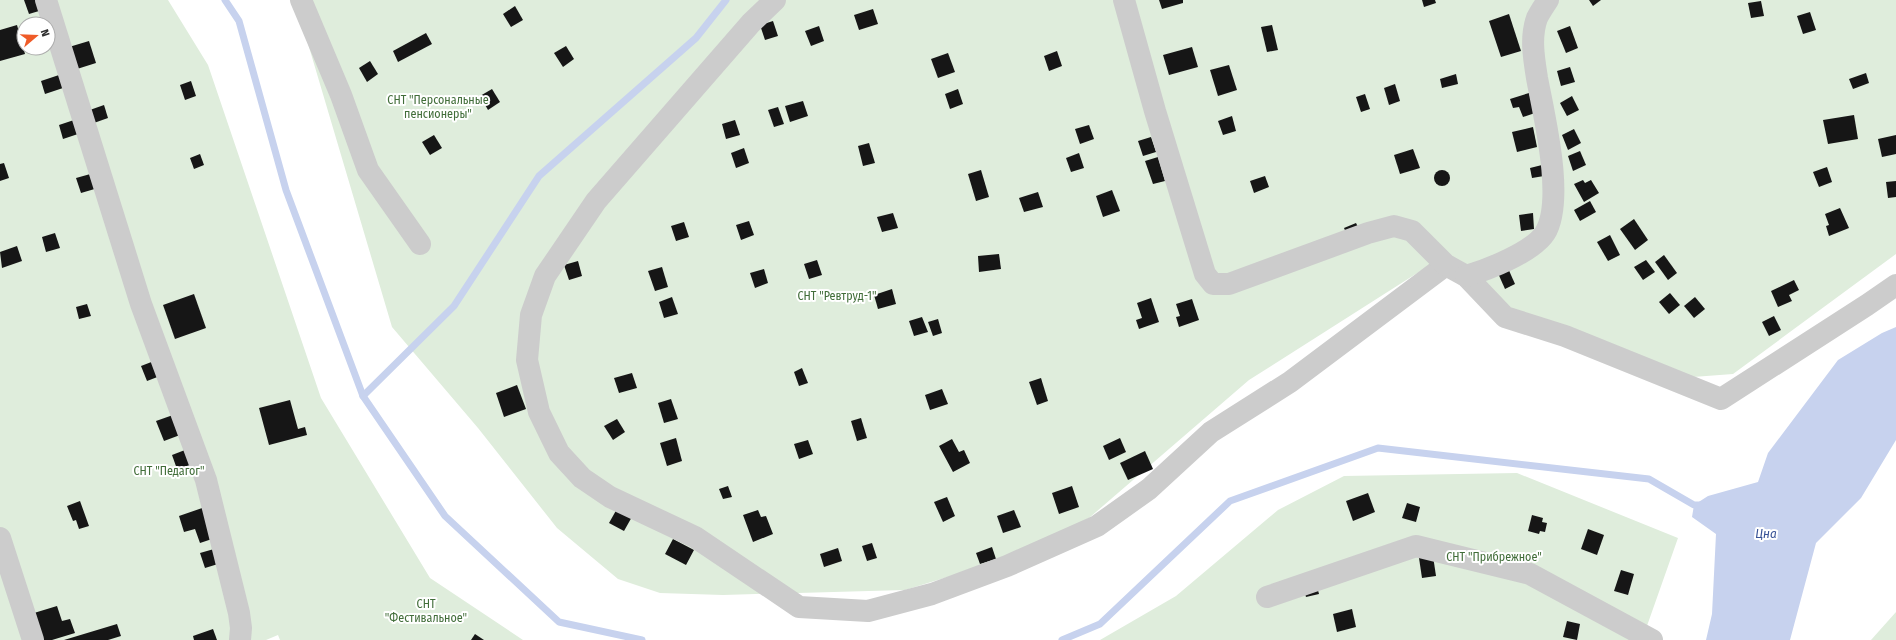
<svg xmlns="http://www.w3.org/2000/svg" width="1896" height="640" viewBox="0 0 1896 640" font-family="'Fira Sans Condensed',sans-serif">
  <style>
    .green { fill: #dfeddc; fill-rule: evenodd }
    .water { fill: #c7d2ee }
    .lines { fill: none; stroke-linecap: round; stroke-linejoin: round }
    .stream { stroke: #c7d2ee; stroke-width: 7 }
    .building { fill: #161616 }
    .minor { stroke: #ccc; stroke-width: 22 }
    .labels { text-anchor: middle; stroke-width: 4; stroke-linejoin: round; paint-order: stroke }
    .park-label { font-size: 12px; fill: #416d39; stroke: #fff }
    .water-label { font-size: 13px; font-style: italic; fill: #385296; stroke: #fff }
  </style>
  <rect width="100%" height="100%" fill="#fff"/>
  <!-- green -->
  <g class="green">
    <path d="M 0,0 L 168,0 L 208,65 L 321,398 L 430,578 L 523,640 L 280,640 L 278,635 L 266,640 L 0,640 ZM 24,24 L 48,24 L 48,48 L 24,48 Z"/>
    <polygon points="302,0 1896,0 1896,254 1733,374 1693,377 1517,332 1433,263 1249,380 1089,518 1000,561 905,590 723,595 660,593 618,579 557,528 478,428 392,327 301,20"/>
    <polygon points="1517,473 1678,538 1642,640 1100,640 1176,596 1278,510 1344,476"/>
    <polygon points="1896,612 1896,640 1871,640"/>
  </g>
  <!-- water -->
  <polygon class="water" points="1896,327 1896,440 1861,498 1816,543 1790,640 1706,640 1712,614 1716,534 1692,517 1694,505 1708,496 1758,482 1768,453 1838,360 1882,333"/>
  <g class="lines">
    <!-- stream -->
    <g class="stream">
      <polyline points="225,0 239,21 286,190 363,396 445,516 559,622 642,640"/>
      <polyline points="363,396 454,306 539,176 696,38 726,0"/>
      <polyline points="1062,640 1100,624 1230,501 1378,448 1649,479 1694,505 1703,505"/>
    </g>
  </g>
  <!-- building -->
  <g class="building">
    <polygon points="24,0 36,0 39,11 29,14"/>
    <polygon points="1159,0 1183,0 1183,3 1162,9"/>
    <polygon points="1422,0 1435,0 1436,3 1424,7"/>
    <polygon points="1589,0 1601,0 1593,6"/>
    <polygon points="1761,1 1764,16 1751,18 1748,3"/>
    <polygon points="515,6 523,20 511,27 503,14"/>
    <polygon points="873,9 878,24 859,30 854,15"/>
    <polygon points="1810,12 1816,30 1803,34 1797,16"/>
    <polygon points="1509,14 1521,51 1501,57 1489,21"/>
    <polygon points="773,21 778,36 765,40 760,25"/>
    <polygon points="17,25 25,54 0,61 0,30"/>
    <polygon points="1272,25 1278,50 1267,52 1261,27"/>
    <polygon points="819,26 824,41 811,46 805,31"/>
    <polygon points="1570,26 1578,48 1566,53 1557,31"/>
    <polygon points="426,33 432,44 398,62 393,51"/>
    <polygon points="89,41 96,63 77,69 69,47"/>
    <polygon points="566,46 574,59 563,67 554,53"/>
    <polygon points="1192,47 1198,67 1169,75 1163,55"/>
    <polygon points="1057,51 1062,66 1049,71 1044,56"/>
    <polygon points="948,53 955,72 938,78 931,59"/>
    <polygon points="370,61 378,74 367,82 359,68"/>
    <polygon points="1229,65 1237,90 1218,96 1210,70"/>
    <polygon points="1570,67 1575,82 1561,86 1557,71"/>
    <polygon points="1866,73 1869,83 1853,89 1849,79"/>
    <polygon points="62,74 66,87 45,94 41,81"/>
    <polygon points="1456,74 1458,84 1442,88 1440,79"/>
    <polygon points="191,81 196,96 185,100 180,85"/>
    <polygon points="1395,84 1400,101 1389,105 1384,88"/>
    <polygon points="492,89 500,102 488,110 480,96"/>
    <polygon points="958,89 963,104 950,109 945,94"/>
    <polygon points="1529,93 1535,113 1523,117 1519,107 1513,108 1510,99"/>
    <polygon points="1365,94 1370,109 1361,112 1356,97"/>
    <polygon points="1572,96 1579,110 1567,116 1560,103"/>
    <polygon points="803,101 808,116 790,122 785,106"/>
    <polygon points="104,105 108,118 91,124 87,111"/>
    <polygon points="778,107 784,124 774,127 768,110"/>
    <polygon points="1854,115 1858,139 1828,144 1823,120"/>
    <polygon points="1232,116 1236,131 1223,135 1218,121"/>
    <polygon points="77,119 81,133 63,139 59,125"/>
    <polygon points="735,120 740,135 726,139 722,124"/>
    <polygon points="1089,125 1094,139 1080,144 1075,129"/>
    <polygon points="1533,127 1537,147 1517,152 1512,132"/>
    <polygon points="1574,129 1581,143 1568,150 1562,135"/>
    <polygon points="434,135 442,148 430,155 422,142"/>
    <polygon points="1896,135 1896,154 1882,157 1878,139"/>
    <polygon points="1151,137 1156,152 1143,156 1138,141"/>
    <polygon points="869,143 875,163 863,166 858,146"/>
    <polygon points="744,148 749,163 736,168 731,153"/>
    <polygon points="1413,149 1420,168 1400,174 1394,155"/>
    <polygon points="1580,151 1586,165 1573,171 1568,156"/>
    <polygon points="1079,153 1084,168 1071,172 1066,158"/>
    <polygon points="200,154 204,165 194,169 190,158"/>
    <polygon points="1158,157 1165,181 1153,184 1145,161"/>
    <polygon points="4,163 9,178 0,181 0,164"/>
    <polygon points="1542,165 1544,176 1532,178 1530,168"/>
    <polygon points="1827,167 1832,182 1819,187 1813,172"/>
    <circle cx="1442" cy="178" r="8"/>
    <polygon points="981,170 989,197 976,201 968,174"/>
    <polygon points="94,173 98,188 81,193 76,178"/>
    <polygon points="1265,176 1269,187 1254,193 1250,181"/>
    <polygon points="1583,180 1585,183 1591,180 1599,193 1584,202 1574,184"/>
    <polygon points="1896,181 1896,197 1888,198 1886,182"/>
    <polygon points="1112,190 1120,211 1103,217 1096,196"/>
    <polygon points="1038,192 1043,207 1024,212 1019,198"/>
    <polygon points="1590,201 1596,212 1580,221 1574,210"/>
    <polygon points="1840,208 1849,228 1829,236 1826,226 1829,225 1825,214"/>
    <polygon points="893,213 898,228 882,232 877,217"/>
    <polygon points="1533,213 1534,229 1521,231 1519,215"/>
    <polygon points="1634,219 1648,240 1635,250 1620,229"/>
    <polygon points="749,221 754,235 741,240 736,225"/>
    <polygon points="684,222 689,237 676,241 671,226"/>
    <polygon points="1356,223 1359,229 1347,235 1344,228"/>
    <polygon points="55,233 60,248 46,252 42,237"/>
    <polygon points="1610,235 1620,255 1608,261 1597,242"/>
    <polygon points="17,246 22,261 2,268 0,252"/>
    <polygon points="999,254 1001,269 979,272 978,256"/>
    <polygon points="1664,255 1677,273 1668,280 1655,262"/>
    <polygon points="817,260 822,275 809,279 804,264"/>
    <polygon points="1646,260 1655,272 1643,280 1634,267"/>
    <polygon points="578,261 582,276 569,280 564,265"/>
    <polygon points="1507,266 1515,284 1505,289 1497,271"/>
    <polygon points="662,267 668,287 655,291 648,271"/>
    <polygon points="764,269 768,283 755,288 750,273"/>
    <polygon points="1794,280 1799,290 1789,295 1792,301 1778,307 1771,291"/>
    <polygon points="892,289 896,304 878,309 874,295"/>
    <polygon points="1670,293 1680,305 1669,314 1659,302"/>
    <polygon points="194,294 206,328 175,339 163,305"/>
    <polygon points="672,297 678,314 664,318 659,302"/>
    <polygon points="1695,297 1705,309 1694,318 1684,306"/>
    <polygon points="1151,298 1159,322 1139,329 1136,320 1142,318 1137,303"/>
    <polygon points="1192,299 1199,320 1179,327 1176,317 1180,316 1176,304"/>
    <polygon points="87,304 91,316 79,319 76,307"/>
    <polygon points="1774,316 1781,330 1769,336 1762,322"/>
    <polygon points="922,317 928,332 914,336 909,321"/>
    <polygon points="938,319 942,333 933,336 928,322"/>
    <polygon points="154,361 160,376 147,381 141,366"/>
    <polygon points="802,368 808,383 799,386 794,372"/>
    <polygon points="632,373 637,388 619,393 614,378"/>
    <polygon points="1041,378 1048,401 1037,405 1029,382"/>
    <polygon points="517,385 526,409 504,417 496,393"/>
    <polygon points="942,389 948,404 930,410 925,395"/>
    <polygon points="671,399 678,419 664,423 658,403"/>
    <polygon points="290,400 298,429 305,427 307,435 269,445 259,408"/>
    <polygon points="173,415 180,435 164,441 156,421"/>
    <polygon points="861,418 867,438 857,441 851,421"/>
    <polygon points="617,419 625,432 613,440 604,426"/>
    <polygon points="676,438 682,461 667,466 660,443"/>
    <polygon points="1120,438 1126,452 1109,460 1103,446"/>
    <polygon points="952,439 959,452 964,450 970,463 953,472 939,446"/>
    <polygon points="808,440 813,454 799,459 794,444"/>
    <polygon points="185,450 190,465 177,469 172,455"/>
    <polygon points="1145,451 1153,469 1128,480 1120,463"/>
    <polygon points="728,486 732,497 723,499 719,489"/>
    <polygon points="1072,486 1079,507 1059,514 1052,493"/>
    <polygon points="1368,493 1375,512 1353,521 1346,501"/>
    <polygon points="947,497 955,516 943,522 934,502"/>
    <polygon points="80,501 89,526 79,529 76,520 73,521 67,506"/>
    <polygon points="1407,503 1420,507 1416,522 1402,518"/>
    <polygon points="208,506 218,537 200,543 195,529 184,532 179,516"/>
    <polygon points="618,507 633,515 624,531 609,523"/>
    <polygon points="758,510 761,517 766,516 773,534 753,542 743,515"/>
    <polygon points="1014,510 1021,527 1003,533 997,516"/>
    <polygon points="1532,515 1543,518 1542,522 1547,523 1545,532 1540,531 1539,534 1528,531"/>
    <polygon points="1588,529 1604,535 1597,555 1581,549"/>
    <polygon points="673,539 694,550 686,565 665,554"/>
    <polygon points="872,543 877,558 867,561 862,546"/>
    <polygon points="992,547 996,559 980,564 976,553"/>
    <polygon points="838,548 842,561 824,567 820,554"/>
    <polygon points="214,549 218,564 205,568 200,553"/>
    <polygon points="1433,556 1436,576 1422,578 1419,558"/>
    <polygon points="1621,570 1634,574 1628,595 1614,591"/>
    <polygon points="1315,579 1319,594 1306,597 1302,583"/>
    <polygon points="57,606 62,621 70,619 75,633 52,640 43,640 34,613"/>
    <polygon points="1352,609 1356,627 1337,632 1333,614"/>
    <polygon points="1567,621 1580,624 1577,640 1563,637"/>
    <polygon points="117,624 121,636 108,640 64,640"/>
    <polygon points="213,629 217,640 194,640 193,636"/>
    <polygon points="475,634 484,640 471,640"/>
  </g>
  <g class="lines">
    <!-- minor -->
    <g class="minor">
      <polyline points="46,0 141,304 206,480 239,613 241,628 240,640"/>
      <polyline points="301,0 341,95 368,170 420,244"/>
      <polyline points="775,0 751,23 596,201 545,276 531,315 527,360 539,412 559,453 582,478 610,497 695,537 799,607 868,611 932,594 1007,566 1097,526 1149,489 1211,432 1290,382 1446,265"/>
      <polyline points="1124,0 1155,111 1205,274 1213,284 1229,284 1368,233 1394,226 1412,231 1446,265 1466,276 1505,317 1565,336 1721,399 1867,305 1896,285"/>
      <path d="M 1466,276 C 1487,270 1533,252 1545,233 C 1565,200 1544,116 1537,78 C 1534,59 1530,37 1537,18 C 1540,12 1544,6 1548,0"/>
      <polyline points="0,538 33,640"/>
      <polyline points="1267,597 1416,546 1530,574 1652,640"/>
    </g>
  </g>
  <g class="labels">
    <!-- park labels -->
    <g class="park-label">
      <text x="438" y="104">СНТ "Персональные<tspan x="438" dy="14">пенсионеры"</tspan></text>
      <text x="837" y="300">СНТ "Ревтруд-1"</text>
      <text x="169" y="475">СНТ "Педагог"</text>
      <text x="1494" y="561">СНТ "Прибрежное"</text>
      <text x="426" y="608">СНТ<tspan x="426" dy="14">"Фестивальное"</tspan></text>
    </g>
    <!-- water labels -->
    <g class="water-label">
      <text x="1766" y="538">Цна</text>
    </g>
  </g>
  <!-- north arrow -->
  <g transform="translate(36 36) rotate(71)"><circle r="19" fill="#ffffff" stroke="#acacac"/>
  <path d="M0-3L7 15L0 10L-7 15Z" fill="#ef5b28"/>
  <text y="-6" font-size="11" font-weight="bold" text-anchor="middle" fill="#2f2f2f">N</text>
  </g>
</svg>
